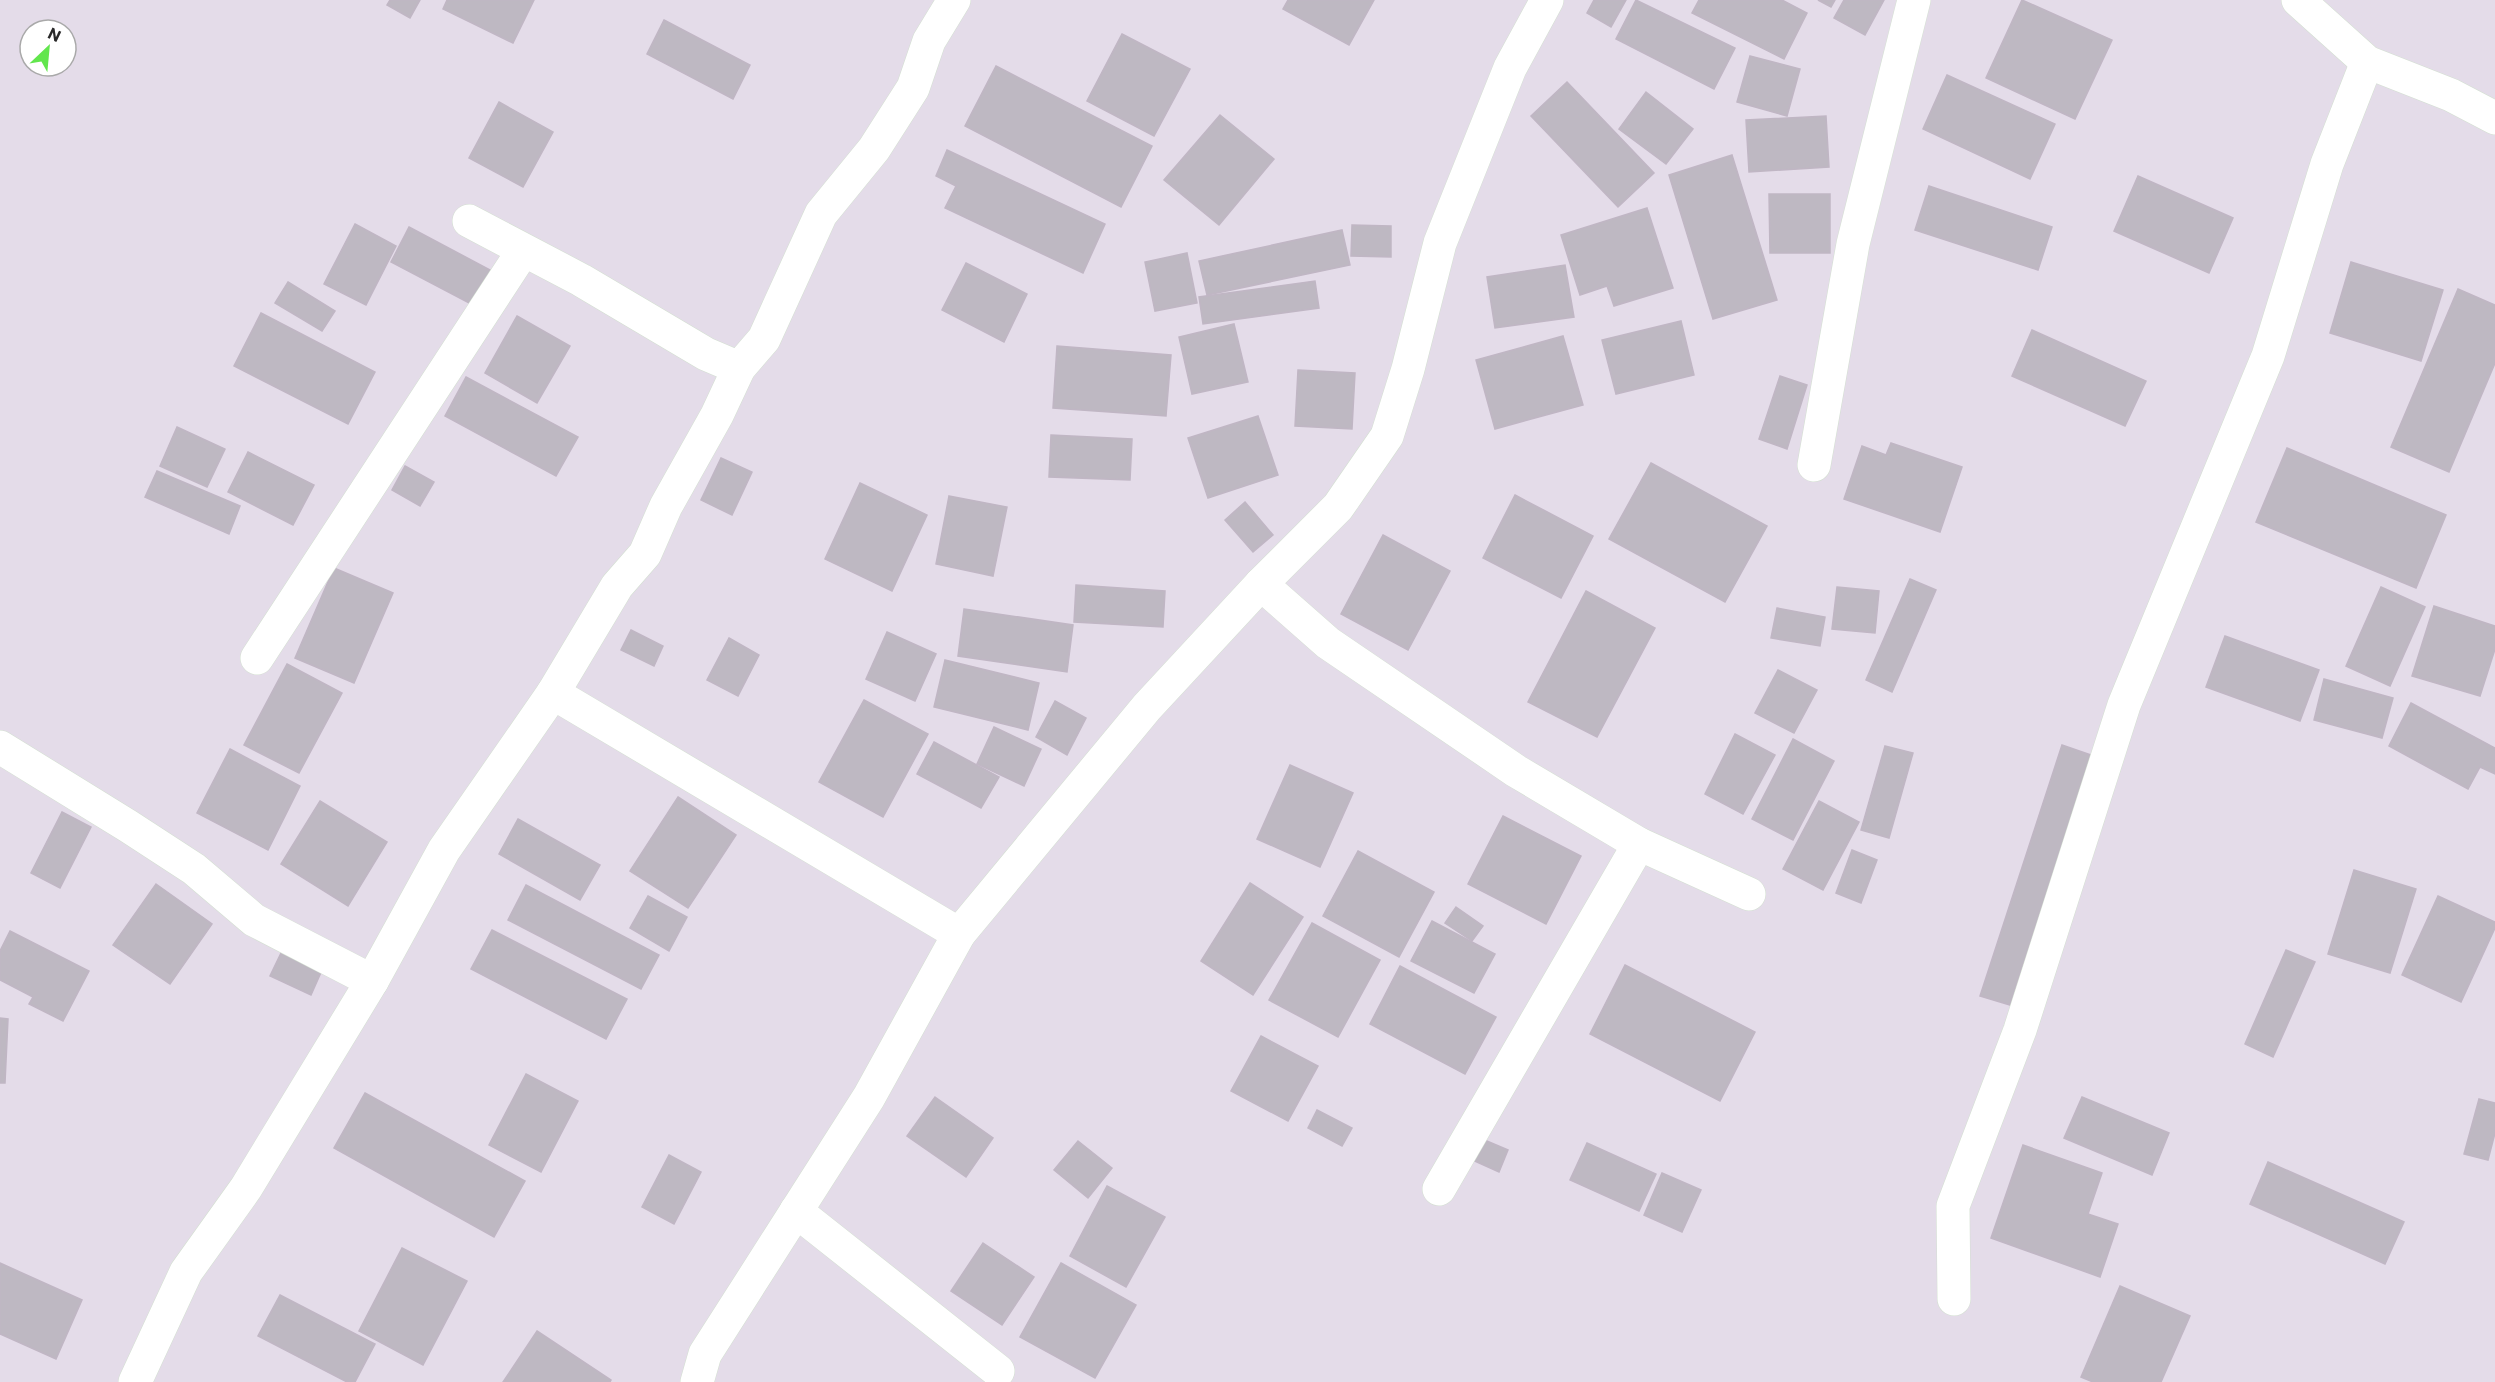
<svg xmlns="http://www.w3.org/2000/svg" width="2495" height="1382" viewBox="0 0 2495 1382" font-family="Commissioner,sans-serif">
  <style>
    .building { fill: #beb8c2; stroke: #c0b6c4; stroke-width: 1.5 }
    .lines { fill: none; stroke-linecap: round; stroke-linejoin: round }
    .minor-casing { stroke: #d4e0d2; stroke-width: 34 }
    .minor { stroke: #fff; stroke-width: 33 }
  </style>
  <rect width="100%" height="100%" fill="#e4dce9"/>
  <!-- building -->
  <g class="building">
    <polygon points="390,0 420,0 410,18 387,5"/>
    <polygon points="447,0 534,0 513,43 443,9"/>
    <polygon points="1288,0 1374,0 1349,45 1283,9"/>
    <polygon points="1594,0 1626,0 1611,27 1587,13"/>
    <polygon points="1636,0 1735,48 1714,89 1616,39"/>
    <polygon points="1699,0 1782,0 1807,13 1784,59 1692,13"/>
    <polygon points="1818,0 1835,0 1831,7"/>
    <polygon points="1844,0 1884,0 1865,35 1834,18"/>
    <polygon points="2022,0 2112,40 2075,119 1986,78"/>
    <polygon points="664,20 750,65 733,99 647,54"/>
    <polygon points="1122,34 1190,69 1154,136 1087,101"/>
    <polygon points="1750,56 1800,69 1787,116 1737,102"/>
    <polygon points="996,66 1152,146 1121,207 965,126"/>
    <polygon points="1947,75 2055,124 2030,179 1923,129"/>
    <polygon points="1567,82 1654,173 1618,207 1531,116"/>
    <polygon points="1646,92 1693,129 1666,164 1619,129"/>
    <polygon points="499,102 553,132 523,187 469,158"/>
    <polygon points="1220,115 1274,159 1219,225 1164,180"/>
    <polygon points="1826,116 1829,167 1749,172 1746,120"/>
    <polygon points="947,150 1105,224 1083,273 945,208 956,186 936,176"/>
    <polygon points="1732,155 1777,300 1713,319 1669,175"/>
    <polygon points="2138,176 2233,218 2209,273 2114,231"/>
    <polygon points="1929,186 2052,227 2038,270 1915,230"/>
    <polygon points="1769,194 1830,194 1830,253 1770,253"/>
    <polygon points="1647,208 1673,288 1614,306 1607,286 1580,295 1561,235"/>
    <polygon points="355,224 396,246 366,305 324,284"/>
    <polygon points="1352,225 1391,226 1391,257 1351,256"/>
    <polygon points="409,227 492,271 473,305 391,262"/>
    <polygon points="1342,230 1350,265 1207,295 1199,261"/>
    <polygon points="1187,253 1197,303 1155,311 1145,262"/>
    <polygon points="2351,262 2443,290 2421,361 2330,333"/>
    <polygon points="966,263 1027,294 1004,342 942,310"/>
    <polygon points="1565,265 1574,317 1495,328 1487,277"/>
    <polygon points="1315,281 1319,308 1203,324 1199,297"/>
    <polygon points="288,282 335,311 322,331 275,303"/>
    <polygon points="2458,289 2495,305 2495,363 2449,472 2391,447"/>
    <polygon points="261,313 375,372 348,424 234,366"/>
    <polygon points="517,316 570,346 537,403 485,373"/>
    <polygon points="1681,321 1694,375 1616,394 1602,340"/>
    <polygon points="1234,324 1248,382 1192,394 1179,337"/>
    <polygon points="2032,330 2146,381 2125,426 2012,376"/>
    <polygon points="1563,336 1583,405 1495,429 1476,360"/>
    <polygon points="1057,346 1171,355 1166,416 1053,408"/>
    <polygon points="1298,370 1355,373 1352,429 1295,426"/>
    <polygon points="1780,376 1807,385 1787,449 1759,439"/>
    <polygon points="466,377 578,437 556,476 445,416"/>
    <polygon points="1258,416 1278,475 1208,498 1188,438"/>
    <polygon points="177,427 225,449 207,487 160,466"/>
    <polygon points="1051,435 1132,439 1130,480 1049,477"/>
    <polygon points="1891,443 1962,467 1940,532 1844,499 1862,446 1886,455"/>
    <polygon points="2287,448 2446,515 2416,588 2256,522"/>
    <polygon points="248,452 314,485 293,525 228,492"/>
    <polygon points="721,458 752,472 732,515 701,500"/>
    <polygon points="1651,463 1767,526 1725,602 1609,539"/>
    <polygon points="405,466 434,482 420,506 392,490"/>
    <polygon points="157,471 240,506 229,534 145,497"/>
    <polygon points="860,483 927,515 892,591 825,559"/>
    <polygon points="1515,495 1593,536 1561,598 1483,558"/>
    <polygon points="949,496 1007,507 993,576 936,564"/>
    <polygon points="1245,502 1273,535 1253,552 1225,520"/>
    <polygon points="1383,535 1450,571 1408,650 1341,614"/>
    <polygon points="334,568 393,593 354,683 295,658"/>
    <polygon points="1910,579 1936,590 1892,692 1866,680"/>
    <polygon points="1076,585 1165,591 1163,627 1074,622"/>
    <polygon points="1837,587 1879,591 1875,633 1832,629"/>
    <polygon points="2381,587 2425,607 2390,686 2346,666"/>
    <polygon points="1586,591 1655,628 1597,737 1528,702"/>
    <polygon points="2434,606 2495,626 2495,649 2480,696 2412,676"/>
    <polygon points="1777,608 1825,617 1820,646 1771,638"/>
    <polygon points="964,609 1073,625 1067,672 958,656"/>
    <polygon points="631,630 663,646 654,666 621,650"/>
    <polygon points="887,632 936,654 915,701 866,679"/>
    <polygon points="2225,636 2319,670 2300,721 2206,687"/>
    <polygon points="729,638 759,655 738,696 707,680"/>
    <polygon points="945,660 1039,683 1028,730 934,707"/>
    <polygon points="287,664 342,693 299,773 244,745"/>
    <polygon points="1778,670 1817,690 1794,733 1755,713"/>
    <polygon points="2324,679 2393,698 2382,738 2314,720"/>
    <polygon points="864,700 928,734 883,817 819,782"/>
    <polygon points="1055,701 1086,718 1067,755 1036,737"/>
    <polygon points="2411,703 2495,748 2495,774 2480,767 2468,789 2389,746"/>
    <polygon points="994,727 1041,749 1024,786 977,764"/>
    <polygon points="1735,734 1775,755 1743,814 1705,794"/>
    <polygon points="1793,739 1834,761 1793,840 1752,819"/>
    <polygon points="934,742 999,777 981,808 917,774"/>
    <polygon points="2062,745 2091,755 2010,1005 1980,996"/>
    <polygon points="1885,746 1913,753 1889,838 1861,830"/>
    <polygon points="230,749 300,786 268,850 197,813"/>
    <polygon points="1290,765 1353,793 1320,867 1257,839"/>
    <polygon points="678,797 736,835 688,908 630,871"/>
    <polygon points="320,801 387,842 348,906 281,864"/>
    <polygon points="1819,801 1859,822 1823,890 1783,869"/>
    <polygon points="62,812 91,827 60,888 31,873"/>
    <polygon points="1503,816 1581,856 1546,924 1468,884"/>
    <polygon points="518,819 600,865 580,900 499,854"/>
    <polygon points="1852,850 1877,860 1861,903 1836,893"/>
    <polygon points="1358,851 1434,892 1399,957 1323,916"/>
    <polygon points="2354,870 2416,889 2390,973 2328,954"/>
    <polygon points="1250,883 1303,917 1253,995 1201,961"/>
    <polygon points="156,884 212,924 170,984 113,945"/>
    <polygon points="526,885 659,955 641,989 508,920"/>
    <polygon points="648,896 687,917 669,951 630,928"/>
    <polygon points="2438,896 2495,922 2495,928 2461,1002 2402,975"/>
    <polygon points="1456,907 1483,926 1472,941 1445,923"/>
    <polygon points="1432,921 1495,954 1474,993 1411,961"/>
    <polygon points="1312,923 1380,960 1338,1037 1269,1000"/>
    <polygon points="492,930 627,999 606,1039 471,969"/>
    <polygon points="10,931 89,971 63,1021 29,1004 33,997 0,980 0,951"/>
    <polygon points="2286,950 2315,962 2273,1057 2245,1044"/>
    <polygon points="282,951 322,970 311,995 270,976"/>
    <polygon points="1625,965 1755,1032 1720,1101 1590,1034"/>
    <polygon points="1400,966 1496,1017 1465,1074 1370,1024"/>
    <polygon points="0,1018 8,1019 5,1083 0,1083"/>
    <polygon points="1261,1036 1318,1066 1288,1121 1231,1091"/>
    <polygon points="526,1074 578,1101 541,1172 489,1145"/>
    <polygon points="365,1093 525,1181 494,1237 334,1148"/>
    <polygon points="935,1097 993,1138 966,1177 907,1136"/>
    <polygon points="2082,1097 2169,1133 2152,1175 2064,1138"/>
    <polygon points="2479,1099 2495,1103 2495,1133 2488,1160 2464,1154"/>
    <polygon points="1317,1110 1352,1128 1342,1146 1308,1128"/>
    <polygon points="1475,1136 1508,1150 1499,1172 1466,1157"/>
    <polygon points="1078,1141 1112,1168 1088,1198 1054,1170"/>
    <polygon points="1587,1143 1656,1174 1639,1211 1570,1180"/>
    <polygon points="2023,1145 2102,1173 2088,1214 2118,1224 2100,1277 1991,1238"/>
    <polygon points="669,1155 701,1172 674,1224 642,1207"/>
    <polygon points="2268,1162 2404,1222 2385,1264 2250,1204"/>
    <polygon points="1662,1173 1701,1190 1682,1232 1644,1215"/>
    <polygon points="1107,1186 1165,1217 1126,1287 1070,1256"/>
    <polygon points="983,1243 1034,1277 1002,1325 951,1291"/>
    <polygon points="402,1248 467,1281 423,1365 359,1331"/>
    <polygon points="0,1263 82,1300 56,1359 0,1334"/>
    <polygon points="1061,1263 1136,1305 1095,1378 1020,1337"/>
    <polygon points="2120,1286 2190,1316 2161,1382 2093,1382 2081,1377"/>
    <polygon points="280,1295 375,1344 355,1382 347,1382 258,1336"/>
    <polygon points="537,1331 611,1380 610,1382 503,1382"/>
  </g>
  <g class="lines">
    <!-- minor casing -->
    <g class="minor-casing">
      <g id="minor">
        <polyline points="2298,0 2367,62 2451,95 2495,118"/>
        <polyline points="469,221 581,280 706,354 739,368"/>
        <polyline points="1814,465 1853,244 1914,0"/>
        <polyline points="1261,584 1328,643 1516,771 1639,844 1749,894"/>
        <polyline points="257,658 523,251"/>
        <polyline points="553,693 959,934"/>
        <polyline points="0,747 128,826 194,869 254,920 372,981"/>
        <polyline points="1439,1189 1639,844"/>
        <polyline points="796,1211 998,1371"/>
        <polyline points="1954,1299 1953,1206 2020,1030 2124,705 2268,356 2327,164 2367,62"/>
        <polyline points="135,1382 186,1272 246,1188 372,981 444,850 553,693 617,586 645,554 666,506 717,415 739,368 764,339 821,214 874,149 913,88 929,41 954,0"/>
        <polyline points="697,1382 705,1354 869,1097 959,934 1147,707 1261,584 1338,507 1387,436 1408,369 1440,243 1510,68 1547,0"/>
      </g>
    </g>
    <!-- minor -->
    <use href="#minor" class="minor"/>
  </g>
  <!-- north arrow -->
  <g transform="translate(48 48) rotate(26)"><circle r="28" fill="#ffffff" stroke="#a9a9a9" stroke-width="1.5"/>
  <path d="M0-4.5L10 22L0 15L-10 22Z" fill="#62e64d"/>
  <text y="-9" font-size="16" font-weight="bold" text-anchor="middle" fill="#292929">N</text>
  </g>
</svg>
